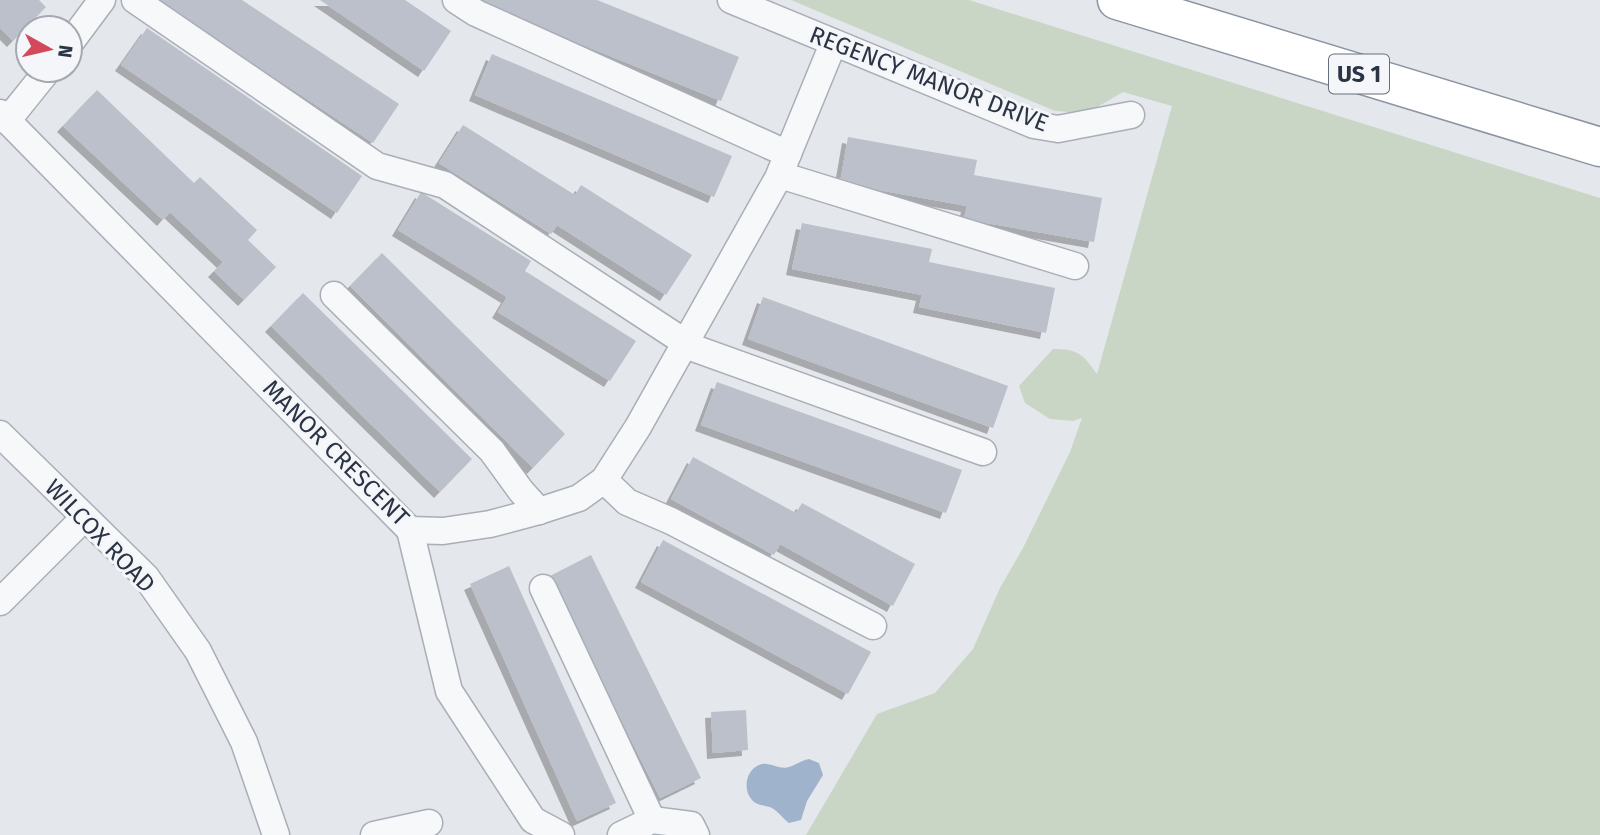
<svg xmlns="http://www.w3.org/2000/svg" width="1600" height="835" viewBox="0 0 1600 835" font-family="'Fira Sans',sans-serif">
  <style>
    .green { fill: #c9d6c5 }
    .water { fill: #9fb4cc }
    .building { fill: #bbc0ca; filter: url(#shadow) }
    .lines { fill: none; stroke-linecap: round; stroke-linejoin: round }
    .minor-casing { stroke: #a9aeb7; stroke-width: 29 }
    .highway-casing { stroke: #8b94a3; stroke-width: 41 }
    .minor { stroke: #f7f8fa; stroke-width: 26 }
    .highway { stroke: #fff; stroke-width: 38 }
    .labels { text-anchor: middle; stroke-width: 6; stroke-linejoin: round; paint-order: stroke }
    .shield { fill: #f4f6f9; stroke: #676e7b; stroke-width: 2 }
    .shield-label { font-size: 23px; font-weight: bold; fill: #2b3445 }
    .street-label { font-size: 24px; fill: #2b3445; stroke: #f4f6f9 }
  </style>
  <defs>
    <filter id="shadow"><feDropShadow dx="-6" dy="6" stdDeviation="0" flood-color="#0004"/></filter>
  </defs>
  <rect width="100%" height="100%" fill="#e4e7ec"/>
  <!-- green -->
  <path class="green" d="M 791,0 L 969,0 L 1600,198 L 1600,835 L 806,835 L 877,714 L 935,693 L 973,649 L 1000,588 L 1023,548 L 1070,452 L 1082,418 L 1073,421 L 1050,419 L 1025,403 L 1019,386 L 1053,349 C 1078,349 1083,354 1097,374 L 1172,106 L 1123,92 L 1087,113 L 1055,111 Z"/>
  <!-- water -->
  <path class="water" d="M 809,759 L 819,763 L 823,775 L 807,801 L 801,820 L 789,823 C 783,819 779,812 772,808 C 766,805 757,806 752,800 C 742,789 746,768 762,764 C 770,762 780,770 789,767 C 796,765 802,760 809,759 Z"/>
  <!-- building -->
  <g class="building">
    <polygon points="0,0 39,0 46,7 13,41 0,28"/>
    <polygon points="158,0 242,0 399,104 373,143"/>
    <polygon points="320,0 405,0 451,31 424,71"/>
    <polygon points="478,0 597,0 739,57 721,101 477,2"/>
    <polygon points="147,28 362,176 337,213 121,65"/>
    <polygon points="492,54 732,156 714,197 475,95"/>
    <polygon points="97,90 194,183 200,177 257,230 248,240 276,267 244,300 214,271 223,262 170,212 163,220 63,126"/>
    <polygon points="463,125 575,195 581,185 692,255 666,295 557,225 551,234 439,163"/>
    <polygon points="848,137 977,160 974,175 1102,198 1094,242 964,219 967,206 840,183"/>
    <polygon points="421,192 531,261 525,271 636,341 610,381 498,312 507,297 398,230"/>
    <polygon points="802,223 932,249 929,262 1055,288 1046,333 919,307 922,295 792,269"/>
    <polygon points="382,253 565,434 533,468 350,286"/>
    <polygon points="303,293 472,459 440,492 271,326"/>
    <polygon points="763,297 1008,386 993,428 748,339"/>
    <polygon points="717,382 962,470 946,513 701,425"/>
    <polygon points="693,457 796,513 802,503 915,564 893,606 780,544 774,555 671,499"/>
    <polygon points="663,540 871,652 848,694 641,582"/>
    <polygon points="591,555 701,778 660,798 550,576"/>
    <polygon points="509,566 616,803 577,821 470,584"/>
    <polygon points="746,710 748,750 713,753 711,712"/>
  </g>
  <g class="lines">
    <!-- minor casing -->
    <g class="minor-casing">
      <g id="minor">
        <polyline points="135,0 377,166 445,185 686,343"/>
        <polyline points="456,0 476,13 788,154"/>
        <polyline points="731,0 1034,125 1058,129 1131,115"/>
        <polyline points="70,43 102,0"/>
        <polyline points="0,113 410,530 443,531 490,524 539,511 579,498 604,480 638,427 778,178 833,44"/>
        <polyline points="7,121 48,70"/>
        <polyline points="780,175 1075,266"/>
        <polyline points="334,295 492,451 521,491 539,511"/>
        <polyline points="685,345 983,452"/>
        <polyline points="0,434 146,577 198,651 244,742 276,835"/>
        <polyline points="604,480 627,502 671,521 873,626"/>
        <polyline points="410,530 449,691 533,820 561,835"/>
        <polyline points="543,588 652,820"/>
        <polyline points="0,602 84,518"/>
        <polyline points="374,835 429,823"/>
        <polyline points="621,835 652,820 691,825 696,835"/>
      </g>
    </g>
    <!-- highway casing -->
    <g class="highway-casing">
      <polyline id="highway" points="1117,0 1600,147"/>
    </g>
    <!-- minor -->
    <use href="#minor" class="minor"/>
    <!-- highway -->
    <use href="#highway" class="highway"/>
  </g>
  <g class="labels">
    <!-- shield labels -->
    <rect class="shield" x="1329" y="54.5" width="60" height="39" rx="5"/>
    <g class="shield-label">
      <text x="1359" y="82">US 1</text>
    </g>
    <!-- street labels -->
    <g class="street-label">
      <text transform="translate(929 79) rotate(21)" y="8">REGENCY MANOR DRIVE</text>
      <text transform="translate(336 453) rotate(45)" y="8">MANOR CRESCENT</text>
      <text transform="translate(100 536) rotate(46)" y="8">WILCOX ROAD</text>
    </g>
  </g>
  <!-- north arrow -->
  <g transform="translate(49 49) rotate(98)"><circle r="33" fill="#f4f6f9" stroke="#a4a8b1" stroke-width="2"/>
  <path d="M0-5L12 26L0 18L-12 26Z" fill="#d1495b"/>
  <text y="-10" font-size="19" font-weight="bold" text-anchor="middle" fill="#2b3445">N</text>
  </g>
</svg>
